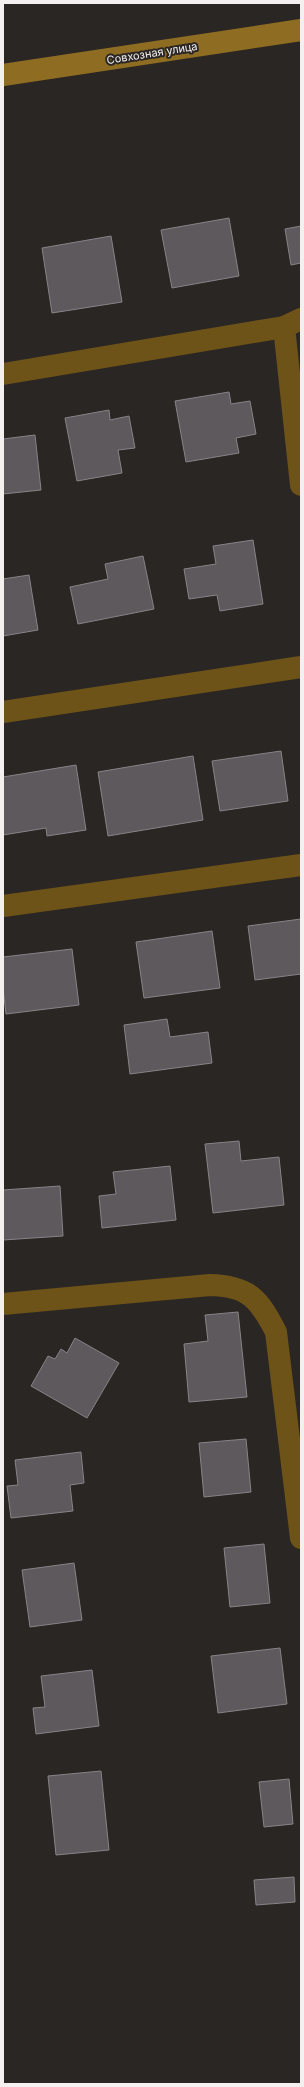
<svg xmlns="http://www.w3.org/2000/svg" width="304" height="2087" viewBox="0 0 304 2087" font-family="Inter,sans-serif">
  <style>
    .building { fill: #5d595c; stroke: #878386 }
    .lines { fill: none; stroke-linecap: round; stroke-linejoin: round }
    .minor { stroke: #6d5318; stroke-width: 22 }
    .secondary { stroke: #8e6d22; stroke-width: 22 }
    .labels { text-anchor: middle; stroke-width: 4; stroke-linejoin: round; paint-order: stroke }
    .street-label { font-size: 11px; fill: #f3f0ef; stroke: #2a2624 }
  </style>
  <rect width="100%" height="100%" fill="#2a2624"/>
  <!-- building -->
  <g class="building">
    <polygon points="229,218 239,276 172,288 161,230"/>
    <polygon points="301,226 301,263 291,265 285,229"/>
    <polygon points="111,236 122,302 52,313 42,248"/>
    <polygon points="229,392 231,404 250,401 256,434 236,438 239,453 186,462 175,401"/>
    <polygon points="109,410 110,420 129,416 135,448 118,450 122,473 77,481 65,418"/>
    <polygon points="35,435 41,490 3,494 3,439"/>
    <polygon points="253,540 263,604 220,611 217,595 189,599 184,569 216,564 213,546"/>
    <polygon points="143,556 154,609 78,624 70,587 108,579 105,564"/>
    <polygon points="29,575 38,630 3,636 3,579"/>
    <polygon points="281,751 288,801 220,811 212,761"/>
    <polygon points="193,756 203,820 108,836 98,772"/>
    <polygon points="76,765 86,830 47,836 46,828 3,835 3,777"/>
    <polygon points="301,919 301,974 255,980 248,926"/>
    <polygon points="212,931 220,988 144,998 136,942"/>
    <polygon points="72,949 79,1005 6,1014 3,988 3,957"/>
    <polygon points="167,1019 170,1037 208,1032 212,1063 130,1074 124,1025"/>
    <polygon points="239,1141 241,1161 279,1157 284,1205 213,1213 205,1144"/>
    <polygon points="170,1166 176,1220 102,1228 99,1196 116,1194 113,1172"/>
    <polygon points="60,1186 63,1236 3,1240 3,1190"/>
    <polygon points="238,1312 247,1397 189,1402 184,1344 208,1341 205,1315"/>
    <polygon points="75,1338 119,1363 87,1418 31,1386 48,1356 55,1359 61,1349 67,1353"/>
    <polygon points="246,1439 251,1492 204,1497 199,1443"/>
    <polygon points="81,1452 84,1483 70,1485 73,1511 11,1518 7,1486 18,1485 15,1460"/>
    <polygon points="264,1544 270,1603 230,1607 224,1548"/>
    <polygon points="74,1563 82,1620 30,1627 22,1570"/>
    <polygon points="280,1648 287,1704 218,1713 211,1656"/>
    <polygon points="92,1670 99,1726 36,1734 33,1708 45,1707 41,1676"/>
    <polygon points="101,1771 109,1850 56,1855 48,1776"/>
    <polygon points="289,1779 293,1824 264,1827 259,1782"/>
    <polygon points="294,1877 295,1902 256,1905 254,1880"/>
  </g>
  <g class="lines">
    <!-- minor -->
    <g class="minor">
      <polyline points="284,327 301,485"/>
      <polyline points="3,374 284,327 301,319"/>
      <polyline points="3,712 301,667"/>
      <polyline points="3,906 301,865"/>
      <path d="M 3,1304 L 210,1285 C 249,1286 259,1299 276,1332 L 301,1538"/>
    </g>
    <!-- secondary -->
    <polyline class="secondary" points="3,75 301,30"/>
  </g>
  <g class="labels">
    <!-- street labels -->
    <g class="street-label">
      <text transform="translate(152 53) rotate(-9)" y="4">Совхозная улица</text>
    </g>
  </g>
  <!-- border -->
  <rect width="304" height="2087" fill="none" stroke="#f3f0ef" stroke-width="8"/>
</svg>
